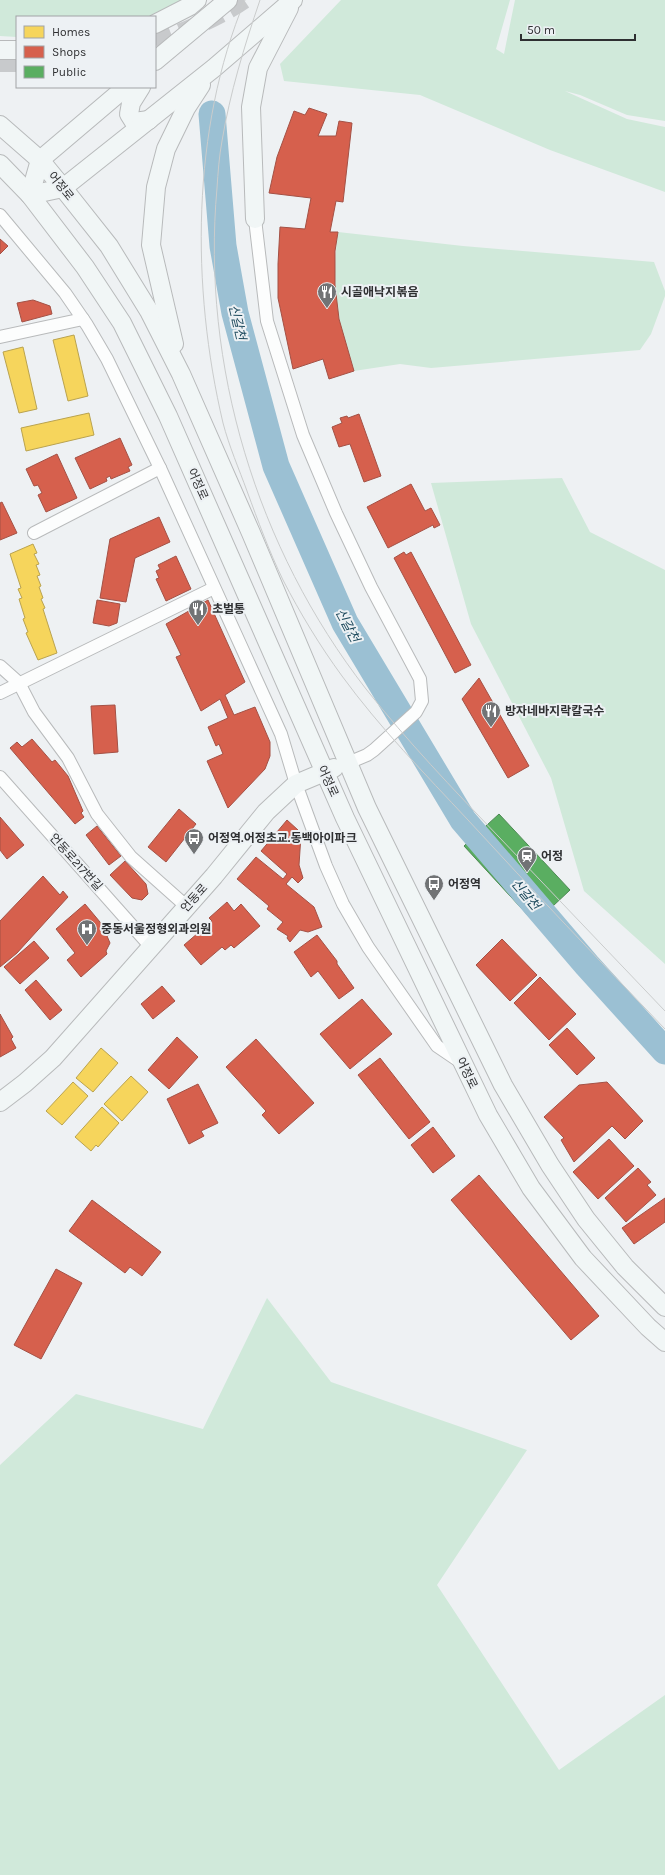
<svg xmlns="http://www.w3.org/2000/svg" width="665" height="1875" viewBox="0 0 665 1875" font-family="Karla,'Noto Sans KR',sans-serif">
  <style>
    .green { fill: #d0e9da }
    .homes { fill: #f6d55c; stroke: #baa34f }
    .shops { fill: #d6604d; stroke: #a45145 }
    .public { fill: #5aae61; stroke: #4d8853 }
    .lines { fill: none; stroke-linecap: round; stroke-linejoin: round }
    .river { stroke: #9bc0d3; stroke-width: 27 }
    .secondary-tunnel { stroke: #c8cacc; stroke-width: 18; stroke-dasharray: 18 9; stroke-linecap: butt }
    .minor-casing { stroke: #b8babb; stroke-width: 14 }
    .secondary-casing { stroke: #b8babb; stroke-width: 20 }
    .minor { stroke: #fcfdfd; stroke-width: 12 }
    .secondary { stroke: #f1f6f6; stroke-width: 18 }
    .tram { stroke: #cacccc; stroke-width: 1 }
    .labels { text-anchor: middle; stroke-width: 4; stroke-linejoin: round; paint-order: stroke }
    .street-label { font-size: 12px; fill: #2e2f31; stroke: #edf1f4 }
    .poi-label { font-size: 12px; font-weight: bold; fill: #2e2f31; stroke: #edf1f4; text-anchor: start }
    .water-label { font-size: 13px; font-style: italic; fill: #1b485b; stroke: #edf1f4 }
  </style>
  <rect width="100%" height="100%" fill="#eef1f3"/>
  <!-- green -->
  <g class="green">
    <polygon points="0,0 183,0 168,10 146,17 17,17 17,37 0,36"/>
    <polygon points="341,0 510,0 496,49 504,54 515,0 665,0 665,121 627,115 580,95 565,91 627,119 665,127 665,192 550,150 420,95 284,81 280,64"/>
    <path d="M 338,232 L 463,246 L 654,262 L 665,291 L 665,296 L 651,334 L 640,350 L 431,368 L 400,364 L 354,371 C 349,354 342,336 339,318 C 334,290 334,260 338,232 Z"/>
    <polygon points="562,478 590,532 665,570 665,964 584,891 551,778 471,624 431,483"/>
    <polygon points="267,1298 331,1382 527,1450 437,1585 559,1770 665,1695 665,1875 0,1875 0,1465 76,1394 203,1429"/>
  </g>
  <!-- homes -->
  <g class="homes">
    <polygon points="74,335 88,396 68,401 53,340"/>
    <polygon points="23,347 37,409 19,413 3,352"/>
    <polygon points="89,413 94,435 26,451 21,428"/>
    <polygon points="33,544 37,553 34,554 39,564 36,565 40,575 37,576 41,586 39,587 43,598 41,599 45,608 43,609 57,653 38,660 26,633 28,632 23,619 25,618 19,599 22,598 18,589 21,588 10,554"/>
    <polygon points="101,1048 118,1063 93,1092 76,1078"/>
    <polygon points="131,1076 148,1092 122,1121 104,1104"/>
    <polygon points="73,1082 88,1096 62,1125 46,1111"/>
    <polygon points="102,1107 119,1123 98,1147 96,1145 91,1151 75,1137"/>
  </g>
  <!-- shops -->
  <g class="shops">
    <polygon points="309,108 327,114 318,136 336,136 339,121 352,123 343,202 336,201 330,232 338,232 335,251 335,285 339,319 354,371 329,379 323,359 293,369 278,298 278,264 280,227 305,229 311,198 269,193 277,157 294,111 305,115"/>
    <polygon points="0,239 8,246 0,254"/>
    <polygon points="33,300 50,306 52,314 22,322 17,303"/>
    <polygon points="359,414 381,476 364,482 350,444 339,447 332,427 342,423 340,418 347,416 348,418"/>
    <polygon points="120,438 132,465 128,467 130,471 111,479 110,476 106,478 107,481 90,489 75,458"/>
    <polygon points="57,454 77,498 46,512 38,495 42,493 38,485 34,486 26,469"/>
    <polygon points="411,484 425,511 431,508 440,525 434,528 433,525 388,548 367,507"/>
    <polygon points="2,502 17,533 0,540 0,503"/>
    <polygon points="159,517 170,542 135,558 126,602 100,598 110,539"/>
    <polygon points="404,552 406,555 411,552 471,665 455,673 394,558"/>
    <polygon points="176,556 191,589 166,601 156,579 159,578 156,571 160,569 158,565"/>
    <polygon points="97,600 120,604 117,623 109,626 93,623"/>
    <polygon points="208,600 245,682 225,695 234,715 255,707 270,742 270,756 265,769 228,808 207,761 223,754 219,744 216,746 208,727 228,718 220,699 201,711 176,657 181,655 166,624"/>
    <polygon points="479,678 529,766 508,778 462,699"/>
    <polygon points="115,705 118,752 94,754 91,706"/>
    <polygon points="32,739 52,762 55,760 68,776 83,811 81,813 84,817 75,824 10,748 17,742 22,747"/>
    <polygon points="179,809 196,824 166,862 148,847"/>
    <polygon points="0,817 24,845 7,859 0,850"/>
    <polygon points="287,820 298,830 301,835 299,865 303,878 298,883 292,877 286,884 314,907 322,927 308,932 300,930 290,942 287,938 288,936 277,929 283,922 267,909 269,906 237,879 256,857 283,879 287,874 261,851"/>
    <polygon points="97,826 121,856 109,865 86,835"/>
    <polygon points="125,861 146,884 148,894 142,900 132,898 110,875"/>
    <polygon points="43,876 60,895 63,891 68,897 17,953 0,967 0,921"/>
    <polygon points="227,902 234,911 241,904 260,926 234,948 231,945 225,950 222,947 201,965 184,945 212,921 209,918"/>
    <polygon points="85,904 110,934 107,936 110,943 106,951 107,954 81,977 67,960 75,953 56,929"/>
    <polygon points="317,935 337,961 337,964 354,988 339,999 318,971 311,977 294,952"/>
    <polygon points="502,939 537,975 510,1001 476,965"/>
    <polygon points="34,941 49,958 20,984 4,967"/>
    <polygon points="540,977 576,1014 549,1040 514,1003"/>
    <polygon points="36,980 62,1010 50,1020 25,990"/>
    <polygon points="162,986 175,1001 153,1019 141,1004"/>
    <polygon points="362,999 392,1034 350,1069 320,1034"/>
    <polygon points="0,1014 13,1037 11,1039 16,1048 0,1057"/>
    <polygon points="567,1028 595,1058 577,1075 549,1045"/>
    <polygon points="177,1037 198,1057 169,1089 148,1070"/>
    <polygon points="256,1039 314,1103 279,1134 262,1115 266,1111 226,1067"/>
    <polygon points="380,1058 430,1122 409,1139 358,1075"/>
    <polygon points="607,1082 643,1121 625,1139 612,1126 574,1162 561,1140 564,1138 544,1117 579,1085"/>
    <polygon points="198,1084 218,1123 201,1131 204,1136 189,1144 167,1099"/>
    <polygon points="433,1127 455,1156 433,1173 411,1145"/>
    <polygon points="609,1139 634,1166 598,1199 573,1172"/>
    <polygon points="638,1168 651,1182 647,1185 656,1195 626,1222 605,1198"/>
    <polygon points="479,1175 599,1316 571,1340 451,1200"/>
    <polygon points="665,1198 665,1222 634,1244 622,1228"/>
    <polygon points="92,1200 161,1252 142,1276 130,1267 125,1273 69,1231"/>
    <polygon points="56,1269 82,1283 41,1359 14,1345"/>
  </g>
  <!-- public -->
  <polygon class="public" points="499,814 570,890 535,923 464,846"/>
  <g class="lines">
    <!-- river -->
    <polyline class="river" points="212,114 223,246 235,313 276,466 345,623 463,820 587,965 665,1051"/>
    <!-- secondary-tunnel -->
    <g class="secondary-tunnel">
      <path d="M 155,42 C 185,31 218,18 244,0"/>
      <polyline points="0,63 17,63"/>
    </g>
    <!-- minor casing -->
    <g class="minor-casing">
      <g id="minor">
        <polyline points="0,215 65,293 87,325 107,359 160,468 281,734 296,784 326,866 343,904 368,947 437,1046 462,1063"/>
        <polyline points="255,219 267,321 303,435 336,513 371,587 420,679 422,701 416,712 374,750 367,755 348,763"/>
        <polyline points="0,337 83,319"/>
        <polyline points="34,533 160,468"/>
        <polyline points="0,666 19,683 34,712 68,758 97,814 131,857 186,906"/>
        <polyline points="0,693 214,588"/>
        <polyline points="0,777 151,947"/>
      </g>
    </g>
    <!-- secondary casing -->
    <g class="secondary-casing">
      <g id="secondary">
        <polyline points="155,24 190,6 197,0"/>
        <polyline points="0,50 17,50"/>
        <polyline points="155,61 228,0"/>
        <polyline points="141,87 131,103 129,114 134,122 149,120"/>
        <polyline points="0,125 40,160 63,188 109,246 149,311 181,374 251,533 367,808 503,1085 550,1165 586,1219 625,1267 665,1307"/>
        <polyline points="0,164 30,195 85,267 122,323 168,416 345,818 488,1115 531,1188 583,1258 648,1327 665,1342"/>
        <polyline points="30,195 63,188 214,68 293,0"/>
        <polyline points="30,195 40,160 126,87"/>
        <polyline points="255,219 251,107 258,68 289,8"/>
        <polyline points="174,344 151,245 156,187 166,149 186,108 201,85"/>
        <polyline points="0,1102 25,1083 53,1058 214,876 266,812 296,784 334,768"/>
      </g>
    </g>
    <!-- minor -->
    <use href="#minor" class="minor"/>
    <!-- secondary -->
    <use href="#secondary" class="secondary"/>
    <!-- tram -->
    <g class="tram">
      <path d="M 245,0 C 191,130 191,287 223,423 C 229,446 239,469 247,491 C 258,521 269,551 283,580 C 300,613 320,646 342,676 C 380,728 425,774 468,820 C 533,891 599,960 665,1029"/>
      <path d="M 260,0 C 244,47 230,93 222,141 C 219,157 218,173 217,188 C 201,365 257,549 366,689 C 407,741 453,789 499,837 C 554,895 610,953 665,1011"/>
    </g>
  </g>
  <!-- icons -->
  <defs>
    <g id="restaurant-pin" transform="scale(1)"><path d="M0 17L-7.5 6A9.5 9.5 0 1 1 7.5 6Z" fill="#717375" stroke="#edf1f4"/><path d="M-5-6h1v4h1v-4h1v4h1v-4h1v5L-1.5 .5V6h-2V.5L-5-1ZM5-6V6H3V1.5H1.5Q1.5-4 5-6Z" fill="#fff"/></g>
    <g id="bus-pin" transform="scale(1)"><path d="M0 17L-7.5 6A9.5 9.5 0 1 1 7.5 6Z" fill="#717375" stroke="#edf1f4"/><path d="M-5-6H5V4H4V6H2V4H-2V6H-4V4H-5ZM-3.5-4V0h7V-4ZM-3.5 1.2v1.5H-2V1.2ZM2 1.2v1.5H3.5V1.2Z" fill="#fff"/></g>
    <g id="station-pin" transform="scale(1)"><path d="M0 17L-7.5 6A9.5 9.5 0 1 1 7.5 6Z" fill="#717375" stroke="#edf1f4"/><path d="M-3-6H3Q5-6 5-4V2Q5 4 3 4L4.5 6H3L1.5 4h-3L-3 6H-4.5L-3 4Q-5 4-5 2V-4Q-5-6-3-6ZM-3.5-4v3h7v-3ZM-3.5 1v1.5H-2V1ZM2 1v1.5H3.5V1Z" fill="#fff"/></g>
    <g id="hospital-pin" transform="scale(1)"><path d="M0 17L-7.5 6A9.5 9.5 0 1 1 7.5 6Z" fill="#717375" stroke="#edf1f4"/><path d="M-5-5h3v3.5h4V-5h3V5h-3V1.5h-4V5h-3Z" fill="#fff"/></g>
  </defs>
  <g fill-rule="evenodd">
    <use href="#restaurant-pin" x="327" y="292"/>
    <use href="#restaurant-pin" x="198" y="609"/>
    <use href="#restaurant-pin" x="491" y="711"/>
    <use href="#bus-pin" x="194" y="838"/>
    <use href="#station-pin" x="527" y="856"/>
    <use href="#bus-pin" x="434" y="884"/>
    <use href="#hospital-pin" x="87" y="929"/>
  </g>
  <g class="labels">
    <!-- street labels -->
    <g class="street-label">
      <text transform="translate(61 186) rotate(51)" y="4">어정로</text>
      <text transform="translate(198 484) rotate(66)" y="4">어정로</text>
      <text transform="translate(328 781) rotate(65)" y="4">어정로</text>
      <text transform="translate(76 862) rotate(48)" y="4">언동로217번길</text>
      <text transform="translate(194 898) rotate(-48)" y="4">언동로</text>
      <text transform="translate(467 1073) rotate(64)" y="4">어정로</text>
    </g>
    <!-- poi labels -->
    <g class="poi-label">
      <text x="341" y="296">시골애낙지볶음</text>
      <text x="212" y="613">초벌통</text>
      <text x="505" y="715">방자네바지락칼국수</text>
      <text x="208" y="842">어정역.어정초교.동백아이파크</text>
      <text x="541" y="860">어정</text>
      <text x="448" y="888">어정역</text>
      <text x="101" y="933">중동서울정형외과의원</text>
    </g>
    <!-- water labels -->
    <g class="water-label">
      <text transform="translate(238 322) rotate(77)" y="5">신갈천</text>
      <text transform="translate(348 625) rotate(62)" y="5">신갈천</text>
      <text transform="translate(526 894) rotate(50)" y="5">신갈천</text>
    </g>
  </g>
  <!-- legend -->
  <rect x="16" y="16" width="140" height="72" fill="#edf1f4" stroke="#a1a3a6"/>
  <rect x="24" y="26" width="20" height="12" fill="#f6d55c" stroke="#a1a3a6"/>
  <text x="52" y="36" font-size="12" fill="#2e2f31">Homes</text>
  <rect x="24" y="46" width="20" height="12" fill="#d6604d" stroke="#a1a3a6"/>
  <text x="52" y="56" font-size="12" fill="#2e2f31">Shops</text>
  <rect x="24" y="66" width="20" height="12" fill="#5aae61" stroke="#a1a3a6"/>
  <text x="52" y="76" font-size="12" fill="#2e2f31">Public</text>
  <!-- scale -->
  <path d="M521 34v6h114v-6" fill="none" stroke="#2e2f31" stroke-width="2"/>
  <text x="527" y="34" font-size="12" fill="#2e2f31" stroke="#edf1f4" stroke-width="3" paint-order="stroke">50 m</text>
</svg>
